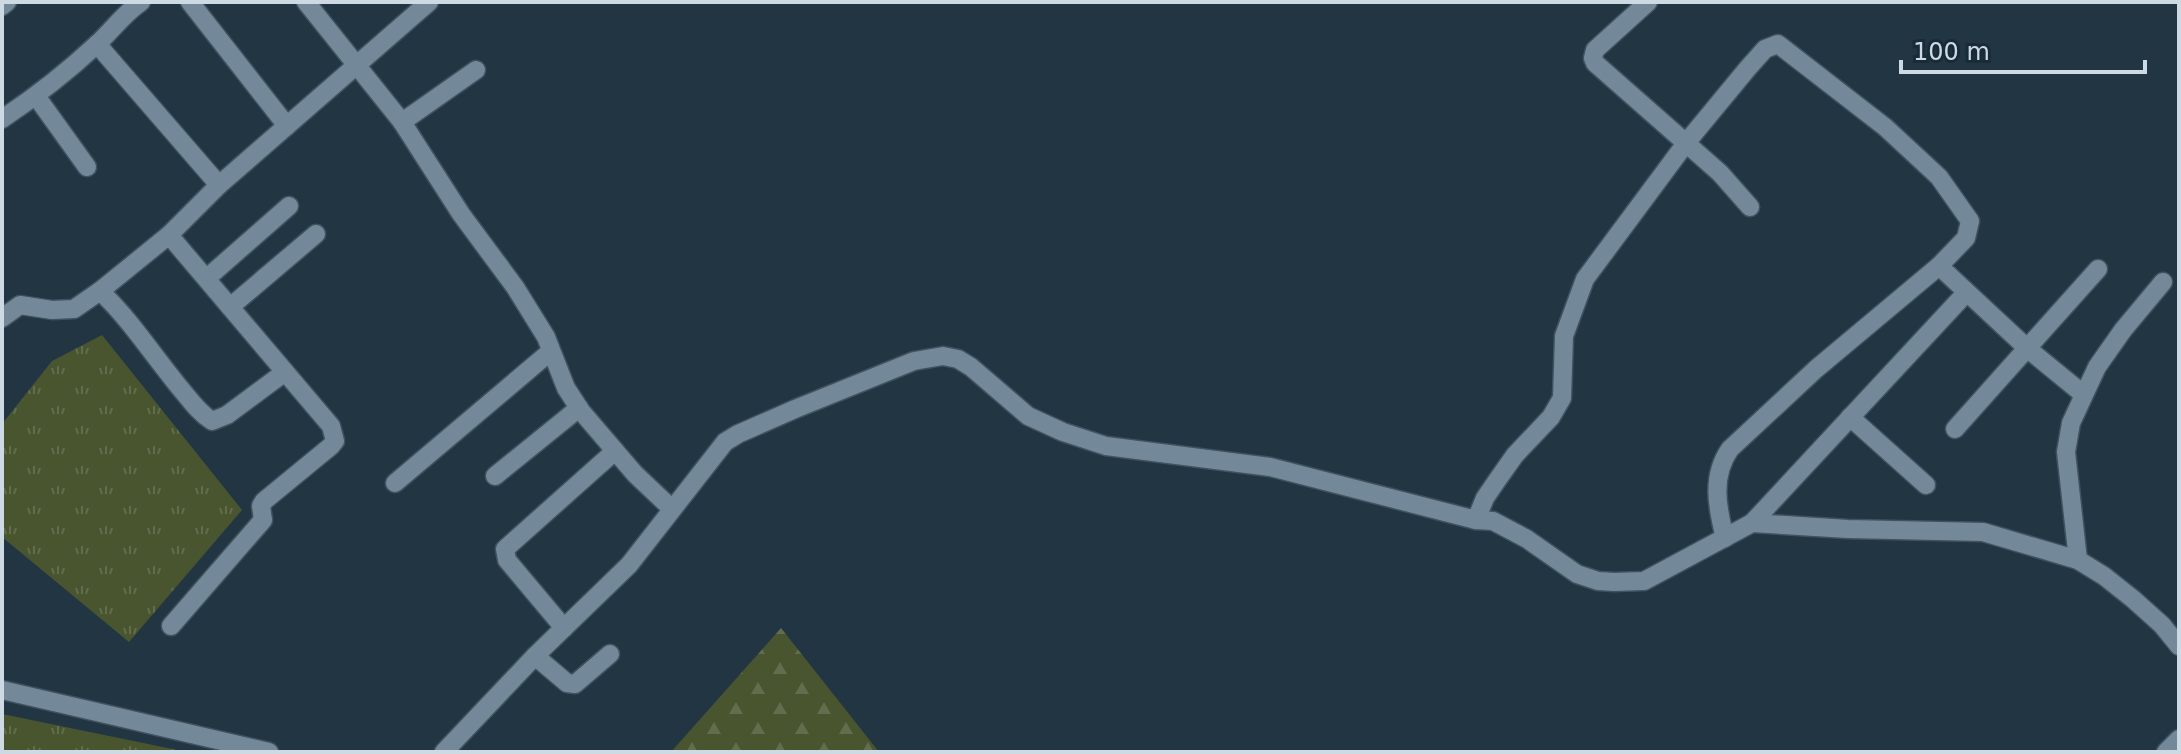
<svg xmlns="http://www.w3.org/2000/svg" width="2181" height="754" viewBox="0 0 2181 754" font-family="'DejaVu Sans',sans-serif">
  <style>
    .grass { fill: url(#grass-tufts) }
    .forest { fill: url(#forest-firs) }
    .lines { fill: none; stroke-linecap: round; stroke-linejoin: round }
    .minor-casing { stroke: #41515e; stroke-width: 21 }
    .minor { stroke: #73899a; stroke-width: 18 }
  </style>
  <defs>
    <pattern id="grass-tufts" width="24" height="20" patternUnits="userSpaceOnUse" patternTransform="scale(2)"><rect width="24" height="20" fill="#48552f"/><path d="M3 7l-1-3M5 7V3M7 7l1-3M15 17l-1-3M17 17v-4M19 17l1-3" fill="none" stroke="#616d4d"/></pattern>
    <pattern id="forest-firs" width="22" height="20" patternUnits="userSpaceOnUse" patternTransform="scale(2)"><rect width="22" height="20" fill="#48552f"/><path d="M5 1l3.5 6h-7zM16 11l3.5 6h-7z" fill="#616d4d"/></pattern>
  </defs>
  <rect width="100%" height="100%" fill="#223543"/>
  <!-- grass -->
  <g class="grass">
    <polygon points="102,335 242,510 129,642 2,537 2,424 52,361"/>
    <polygon points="2,714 187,752 2,752"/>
  </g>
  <!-- forest -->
  <polygon class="forest" points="781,628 879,752 671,752"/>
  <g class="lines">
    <!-- minor casing -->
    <g class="minor-casing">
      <g id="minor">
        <polyline points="190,2 287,126"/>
        <polyline points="306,2 402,122 461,214 515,287 546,337 566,388 581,411 635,474 672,509"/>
        <polyline points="1648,2 1595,50 1593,58 1595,63 1720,173 1750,207"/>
        <polyline points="2,6 7,2"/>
        <polyline points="97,44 219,185"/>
        <polyline points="36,96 87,167"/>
        <path d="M 2,119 C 35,97 67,72 96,45 C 112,31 123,14 141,2"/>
        <polyline points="402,122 476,70"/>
        <polyline points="169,235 331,426 335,441 331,446 264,501 261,506 263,520 171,626"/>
        <polyline points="1939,266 2028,349 2083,394"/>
        <polyline points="207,278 289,206"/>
        <path d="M 100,291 C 132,321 156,360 185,394 C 193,404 201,414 212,421 L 227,415 L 285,372"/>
        <polyline points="230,307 316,234"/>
        <polyline points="2,318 20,305 52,310 74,309 100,291 169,235 219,185 429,2"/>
        <polyline points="1850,417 1926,485"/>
        <polyline points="1955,429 2098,269"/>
        <polyline points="495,476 579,408"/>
        <polyline points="395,483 551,351"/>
        <path d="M 1476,520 L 1485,498 L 1498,479 L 1515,455 L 1551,417 L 1562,398 L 1564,336 L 1585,279 L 1686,143 L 1748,68 L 1765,49 L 1778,44 L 1885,127 L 1939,177 L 1970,221 L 1966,238 L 1939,266 L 1816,369 L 1730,449 C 1711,476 1717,507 1725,538"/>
        <polyline points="1752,523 1966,293"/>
        <polyline points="2078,560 2066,452 2071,423 2097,367 2123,330 2163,282"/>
        <polyline points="564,628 507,560 505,549 615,451"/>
        <polyline points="535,656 567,683 575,684 610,654"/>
        <polyline points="2,690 269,752"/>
        <polyline points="444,752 535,656 629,565 725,442 738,434 795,409 914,361 943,356 958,359 971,367 1028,416 1063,432 1106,446 1270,467 1476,520 1493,521 1527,539 1577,574 1598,581 1614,582 1644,581 1752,523 1848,529 1983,532 2078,560 2104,576 2133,599 2162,625 2179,646"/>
        <polyline points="2166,752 2179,739"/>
      </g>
    </g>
    <!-- minor -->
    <use href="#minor" class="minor"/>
  </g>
  <!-- border -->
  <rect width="2181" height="754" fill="none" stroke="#cedae3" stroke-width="8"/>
  <!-- scale -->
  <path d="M1901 60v12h244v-12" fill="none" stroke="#cedae3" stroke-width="4"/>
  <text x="1913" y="60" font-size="24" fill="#cedae3" stroke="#182b39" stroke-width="6" paint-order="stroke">100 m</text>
</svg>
